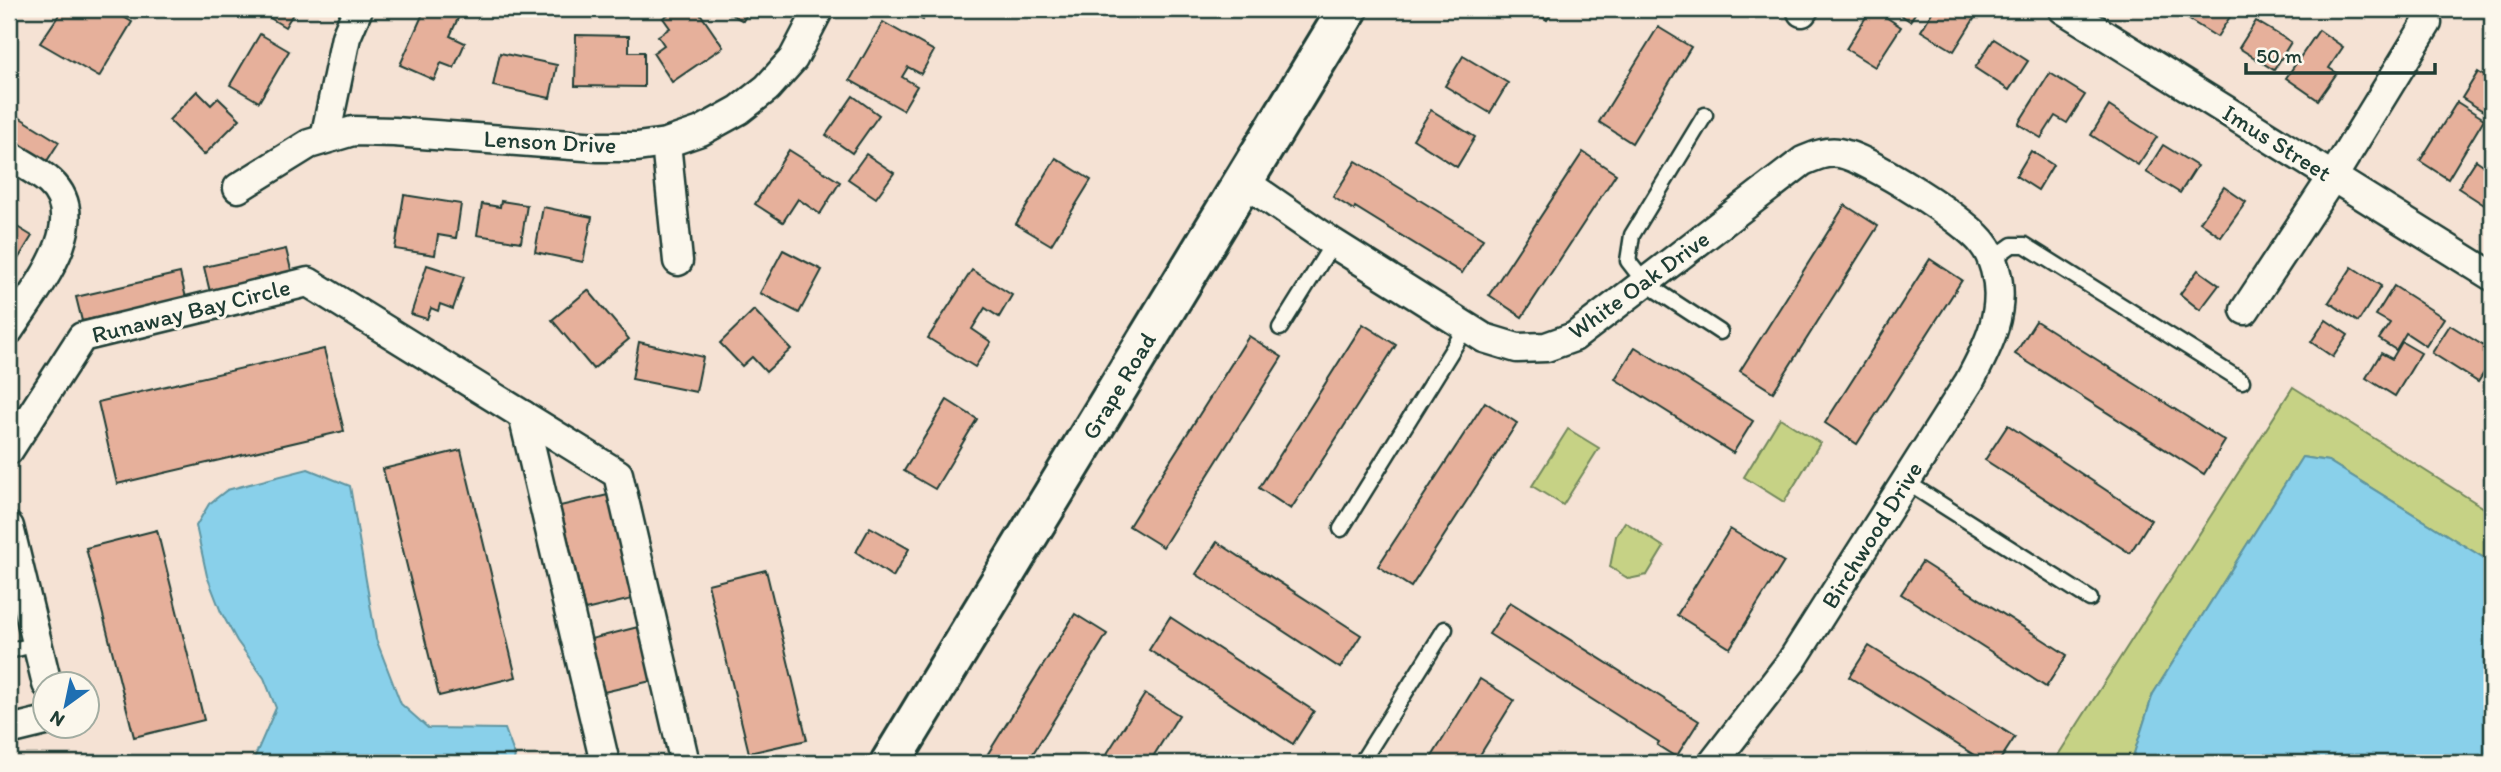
<svg xmlns="http://www.w3.org/2000/svg" width="2501" height="772" viewBox="0 0 2501 772" font-family="Itim,sans-serif">
  <style>
    .green { fill: #c6d285; stroke: #72885c; stroke-width: 2 }
    .water { fill: #89d0ea; stroke: #5f95a1; stroke-width: 2 }
    .building { fill: #e6b09b; stroke: #1f3d34; stroke-width: 2 }
    .lines { fill: none; stroke-linecap: round; stroke-linejoin: round }
    .lane-casing { stroke: #1f3d34; stroke-width: 19 }
    .street-casing { stroke: #1f3d34; stroke-width: 33 }
    .secondary-casing { stroke: #1f3d34; stroke-width: 44 }
    .lane { stroke: #fbf7ec; stroke-width: 14 }
    .street { stroke: #fbf7ec; stroke-width: 28 }
    .secondary { stroke: #fbf7ec; stroke-width: 38 }
    .labels { text-anchor: middle; stroke-width: 6; stroke-linejoin: round; paint-order: stroke }
    .street-label { font-size: 24px; fill: #1f3d34; stroke: #fbf7ec }
  </style>
  <rect width="100%" height="100%" fill="#f5e2d4"/>
  <filter id="ink" filterUnits="userSpaceOnUse"><feTurbulence type="fractalNoise" baseFrequency=".0143" numOctaves="2"/><feDisplacementMap in="SourceGraphic" scale="14" xChannelSelector="R" yChannelSelector="G"/><feConvolveMatrix kernelMatrix="1 2 1 2 8 2 1 2 1" color-interpolation-filters="sRGB"/></filter>
  <g filter="url(#ink)">
    <!-- green -->
    <g class="green">
      <polygon points="2293,387 2492,513 2492,563 2328,461 2302,457 2153,694 2131,763 2053,763"/>
      <polygon points="1780,418 1820,443 1784,502 1744,477"/>
      <polygon points="1568,429 1599,448 1563,505 1532,486"/>
      <polygon points="1625,522 1664,547 1647,575 1629,579 1610,567 1616,536"/>
    </g>
    <!-- water -->
    <g class="water">
      <polygon points="2302,457 2328,461 2492,563 2492,763 2131,763 2153,694"/>
      <polygon points="308,469 350,486 376,639 401,704 428,728 505,729 515,756 513,763 252,763 276,708 264,678 237,641 221,612 207,576 196,526 209,504 227,490"/>
    </g>
    <!-- building -->
    <g class="building">
      <polygon points="63,9 110,9 132,22 99,77 40,43"/>
      <polygon points="255,9 296,9 285,27"/>
      <polygon points="425,9 442,9 459,16 450,36 465,43 454,68 441,63 434,80 400,65"/>
      <polygon points="677,9 697,9 723,47 672,82 653,53 664,45 658,36 670,28 663,18"/>
      <polygon points="722,9 750,9 743,21"/>
      <polygon points="896,9 927,9 923,20"/>
      <polygon points="1530,9 1554,9 1547,20"/>
      <polygon points="1871,9 1918,9 1910,21 1892,9 1886,17 1901,27 1875,67 1846,49"/>
      <polygon points="1934,9 1957,9 1974,19 1954,51 1921,31"/>
      <polygon points="2187,9 2235,9 2217,37 2183,16"/>
      <polygon points="2256,21 2291,42 2274,70 2239,48"/>
      <polygon points="883,22 934,51 921,74 908,67 902,77 917,86 903,110 850,80"/>
      <polygon points="1658,27 1691,47 1632,143 1599,122"/>
      <polygon points="2319,30 2343,47 2329,68 2337,73 2318,100 2286,78"/>
      <polygon points="260,34 289,51 259,102 230,85"/>
      <polygon points="576,35 629,36 629,52 644,52 644,87 575,86"/>
      <polygon points="1994,39 2028,61 2009,90 1975,68"/>
      <polygon points="500,53 557,65 550,98 493,86"/>
      <polygon points="1463,56 1508,83 1490,113 1445,86"/>
      <polygon points="2478,72 2492,81 2492,107 2488,114 2462,98"/>
      <polygon points="2050,73 2085,95 2067,123 2055,116 2041,138 2018,124"/>
      <polygon points="197,91 211,105 218,98 240,119 204,155 169,120"/>
      <polygon points="853,96 879,115 852,153 826,135"/>
      <polygon points="2457,102 2484,119 2448,179 2420,161"/>
      <polygon points="2109,106 2157,137 2138,165 2091,135"/>
      <polygon points="1431,110 1475,137 1457,167 1413,139"/>
      <polygon points="9,111 59,142 45,164 9,140"/>
      <polygon points="2163,145 2197,166 2180,193 2146,172"/>
      <polygon points="789,150 840,182 820,214 798,199 783,222 755,204"/>
      <polygon points="2031,151 2053,165 2038,190 2016,176"/>
      <polygon points="1583,152 1616,174 1522,317 1489,295"/>
      <polygon points="866,154 894,173 876,198 848,179"/>
      <polygon points="1056,158 1091,180 1051,245 1016,224"/>
      <polygon points="2476,160 2492,171 2492,210 2458,188"/>
      <polygon points="1356,161 1483,239 1462,273 1355,207 1354,210 1333,197"/>
      <polygon points="2224,187 2246,202 2221,237 2200,222"/>
      <polygon points="404,195 461,204 456,238 438,235 435,255 395,249"/>
      <polygon points="501,201 527,205 521,242 477,235 482,204 500,207"/>
      <polygon points="1845,205 1878,226 1773,392 1740,371"/>
      <polygon points="543,207 592,217 583,262 535,252"/>
      <polygon points="9,222 32,236 9,274"/>
      <polygon points="286,249 292,274 210,292 204,267"/>
      <polygon points="783,250 822,270 799,313 760,293"/>
      <polygon points="1930,259 1962,280 1857,444 1825,423"/>
      <polygon points="427,265 464,277 453,309 440,304 438,311 431,308 427,319 411,314"/>
      <polygon points="2352,267 2381,286 2358,322 2329,302"/>
      <polygon points="972,270 1012,295 999,317 985,308 972,329 991,342 975,367 928,338"/>
      <polygon points="2198,270 2219,285 2200,310 2180,294"/>
      <polygon points="180,273 186,298 82,321 76,297"/>
      <polygon points="2394,286 2444,318 2426,346 2406,333 2396,350 2379,339 2390,323 2376,315"/>
      <polygon points="588,290 629,339 593,369 552,320"/>
      <polygon points="754,310 791,349 766,372 752,357 742,366 720,343"/>
      <polygon points="2326,320 2348,335 2333,357 2311,342"/>
      <polygon points="2036,321 2225,441 2204,474 2015,354"/>
      <polygon points="1363,324 1396,345 1291,509 1259,488"/>
      <polygon points="2450,325 2492,351 2492,360 2478,382 2432,353"/>
      <polygon points="1249,336 1282,357 1163,547 1129,526"/>
      <polygon points="639,342 703,357 696,392 632,379"/>
      <polygon points="2402,342 2421,353 2395,396 2366,378 2381,353 2392,359"/>
      <polygon points="1635,347 1753,421 1733,453 1615,379"/>
      <polygon points="324,349 344,431 117,484 98,402"/>
      <polygon points="947,400 977,419 935,489 904,471"/>
      <polygon points="1485,402 1517,423 1411,587 1378,566"/>
      <polygon points="2008,425 2151,520 2130,553 1985,460"/>
      <polygon points="461,450 516,677 439,696 383,469"/>
      <polygon points="608,495 632,599 585,610 560,506"/>
      <polygon points="870,527 909,549 893,577 856,552"/>
      <polygon points="1730,529 1784,562 1730,648 1677,615"/>
      <polygon points="157,530 204,720 134,737 86,548"/>
      <polygon points="1217,542 1361,635 1340,668 1196,574"/>
      <polygon points="1922,562 2067,655 2046,687 1901,594"/>
      <polygon points="766,570 807,740 749,753 708,584"/>
      <polygon points="9,582 15,611 9,612"/>
      <polygon points="1510,602 1699,721 1676,757 1657,745 1659,742 1489,634"/>
      <polygon points="1075,614 1107,634 1027,763 989,763 984,760"/>
      <polygon points="1170,617 1314,711 1293,744 1149,650"/>
      <polygon points="638,627 651,681 604,692 591,639"/>
      <polygon points="1869,646 2015,737 1998,763 1987,763 1849,677"/>
      <polygon points="1480,679 1514,700 1475,763 1428,763"/>
      <polygon points="9,686 15,717 9,718"/>
      <polygon points="1145,694 1179,715 1149,763 1101,763"/>
      <polygon points="1243,755 1257,763 1237,763"/>
    </g>
    <g class="lines">
      <!-- lane casing -->
      <g class="lane-casing">
        <g id="lane">
          <polyline points="1705,115 1632,235 1628,261 1645,283 1720,332"/>
          <polyline points="1991,260 2012,245 2025,245 2242,381"/>
          <polyline points="1280,328 1333,243"/>
          <polyline points="1906,482 2090,599"/>
          <polyline points="1341,529 1467,326"/>
          <polyline points="9,651 37,644"/>
          <polyline points="1361,763 1445,629"/>
        </g>
      </g>
      <!-- street casing -->
      <g class="street-casing">
        <g id="street">
          <polyline points="2063,9 2492,276"/>
          <polyline points="1802,12 1804,9"/>
          <polyline points="325,138 346,37 358,9"/>
          <polyline points="666,143 678,261"/>
          <path d="M 9,155 C 22,164 38,171 50,182 C 94,222 32,294 9,330"/>
          <path d="M 1243,181 L 1333,243 L 1484,338 L 1517,348 L 1546,347 L 1574,337 L 1803,161 C 1815,156 1826,151 1839,153 C 1867,157 1969,222 1984,245 C 1989,251 1993,262 1995,269 C 2007,310 1988,347 1969,382 L 1791,662 L 1713,763"/>
          <polyline points="238,188 309,144 353,131 394,132 598,147 637,147 666,143 701,131 739,110 767,88 793,59 819,9"/>
          <polyline points="2245,310 2332,178 2427,23"/>
          <polyline points="523,415 605,763"/>
          <polyline points="9,450 82,337 308,282 618,474 685,763"/>
          <polyline points="9,527 47,684"/>
          <polyline points="9,730 46,721"/>
        </g>
      </g>
      <!-- secondary casing -->
      <g class="secondary-casing">
        <polyline id="secondary" points="890,763 1348,9"/>
      </g>
      <!-- lane -->
      <use href="#lane" class="lane"/>
      <!-- street -->
      <use href="#street" class="street"/>
      <!-- secondary -->
      <use href="#secondary" class="secondary"/>
    </g>
  </g>
  <g class="labels">
    <!-- street labels -->
    <g class="street-label">
      <text transform="translate(550 142) rotate(3)" y="8">Lenson Drive</text>
      <text transform="translate(2277 143) rotate(32)" y="8">Imus Street</text>
      <text transform="translate(1639 285) rotate(-36)" y="8">White Oak Drive</text>
      <text transform="translate(191 311) rotate(-14)" y="8">Runaway Bay Circle</text>
      <text transform="translate(1119 386) rotate(-59)" y="8">Grape Road</text>
      <text transform="translate(1872 535) rotate(-58)" y="8">Birchwood Drive</text>
    </g>
  </g>
  <!-- margin -->
  <rect width="2501" height="772" fill="none" stroke="#fbf7ec" stroke-width="35"/>
  <rect x="18" y="18" width="2466" height="737" fill="none" stroke="#1f3d34" stroke-width="2.5" filter="url(#ink)"/>
  <!-- north arrow -->
  <g transform="translate(66 705) rotate(213)"><circle r="33" fill="#fbf7ec" stroke="#a3ada2" stroke-width="2"/>
  <path d="M0-5L12 26L0 18L-12 26Z" fill="#1f6fb2"/>
  <text y="-10" font-size="19" font-weight="bold" text-anchor="middle" fill="#1f3d34">N</text>
  </g>
  <!-- scale -->
  <path d="M2246 63v10h189v-10" fill="none" stroke="#1f3d34" stroke-width="3.5"/>
  <text x="2256" y="63" font-size="21" fill="#1f3d34" stroke="#fbf7ec" stroke-width="5" paint-order="stroke">50 m</text>
</svg>
